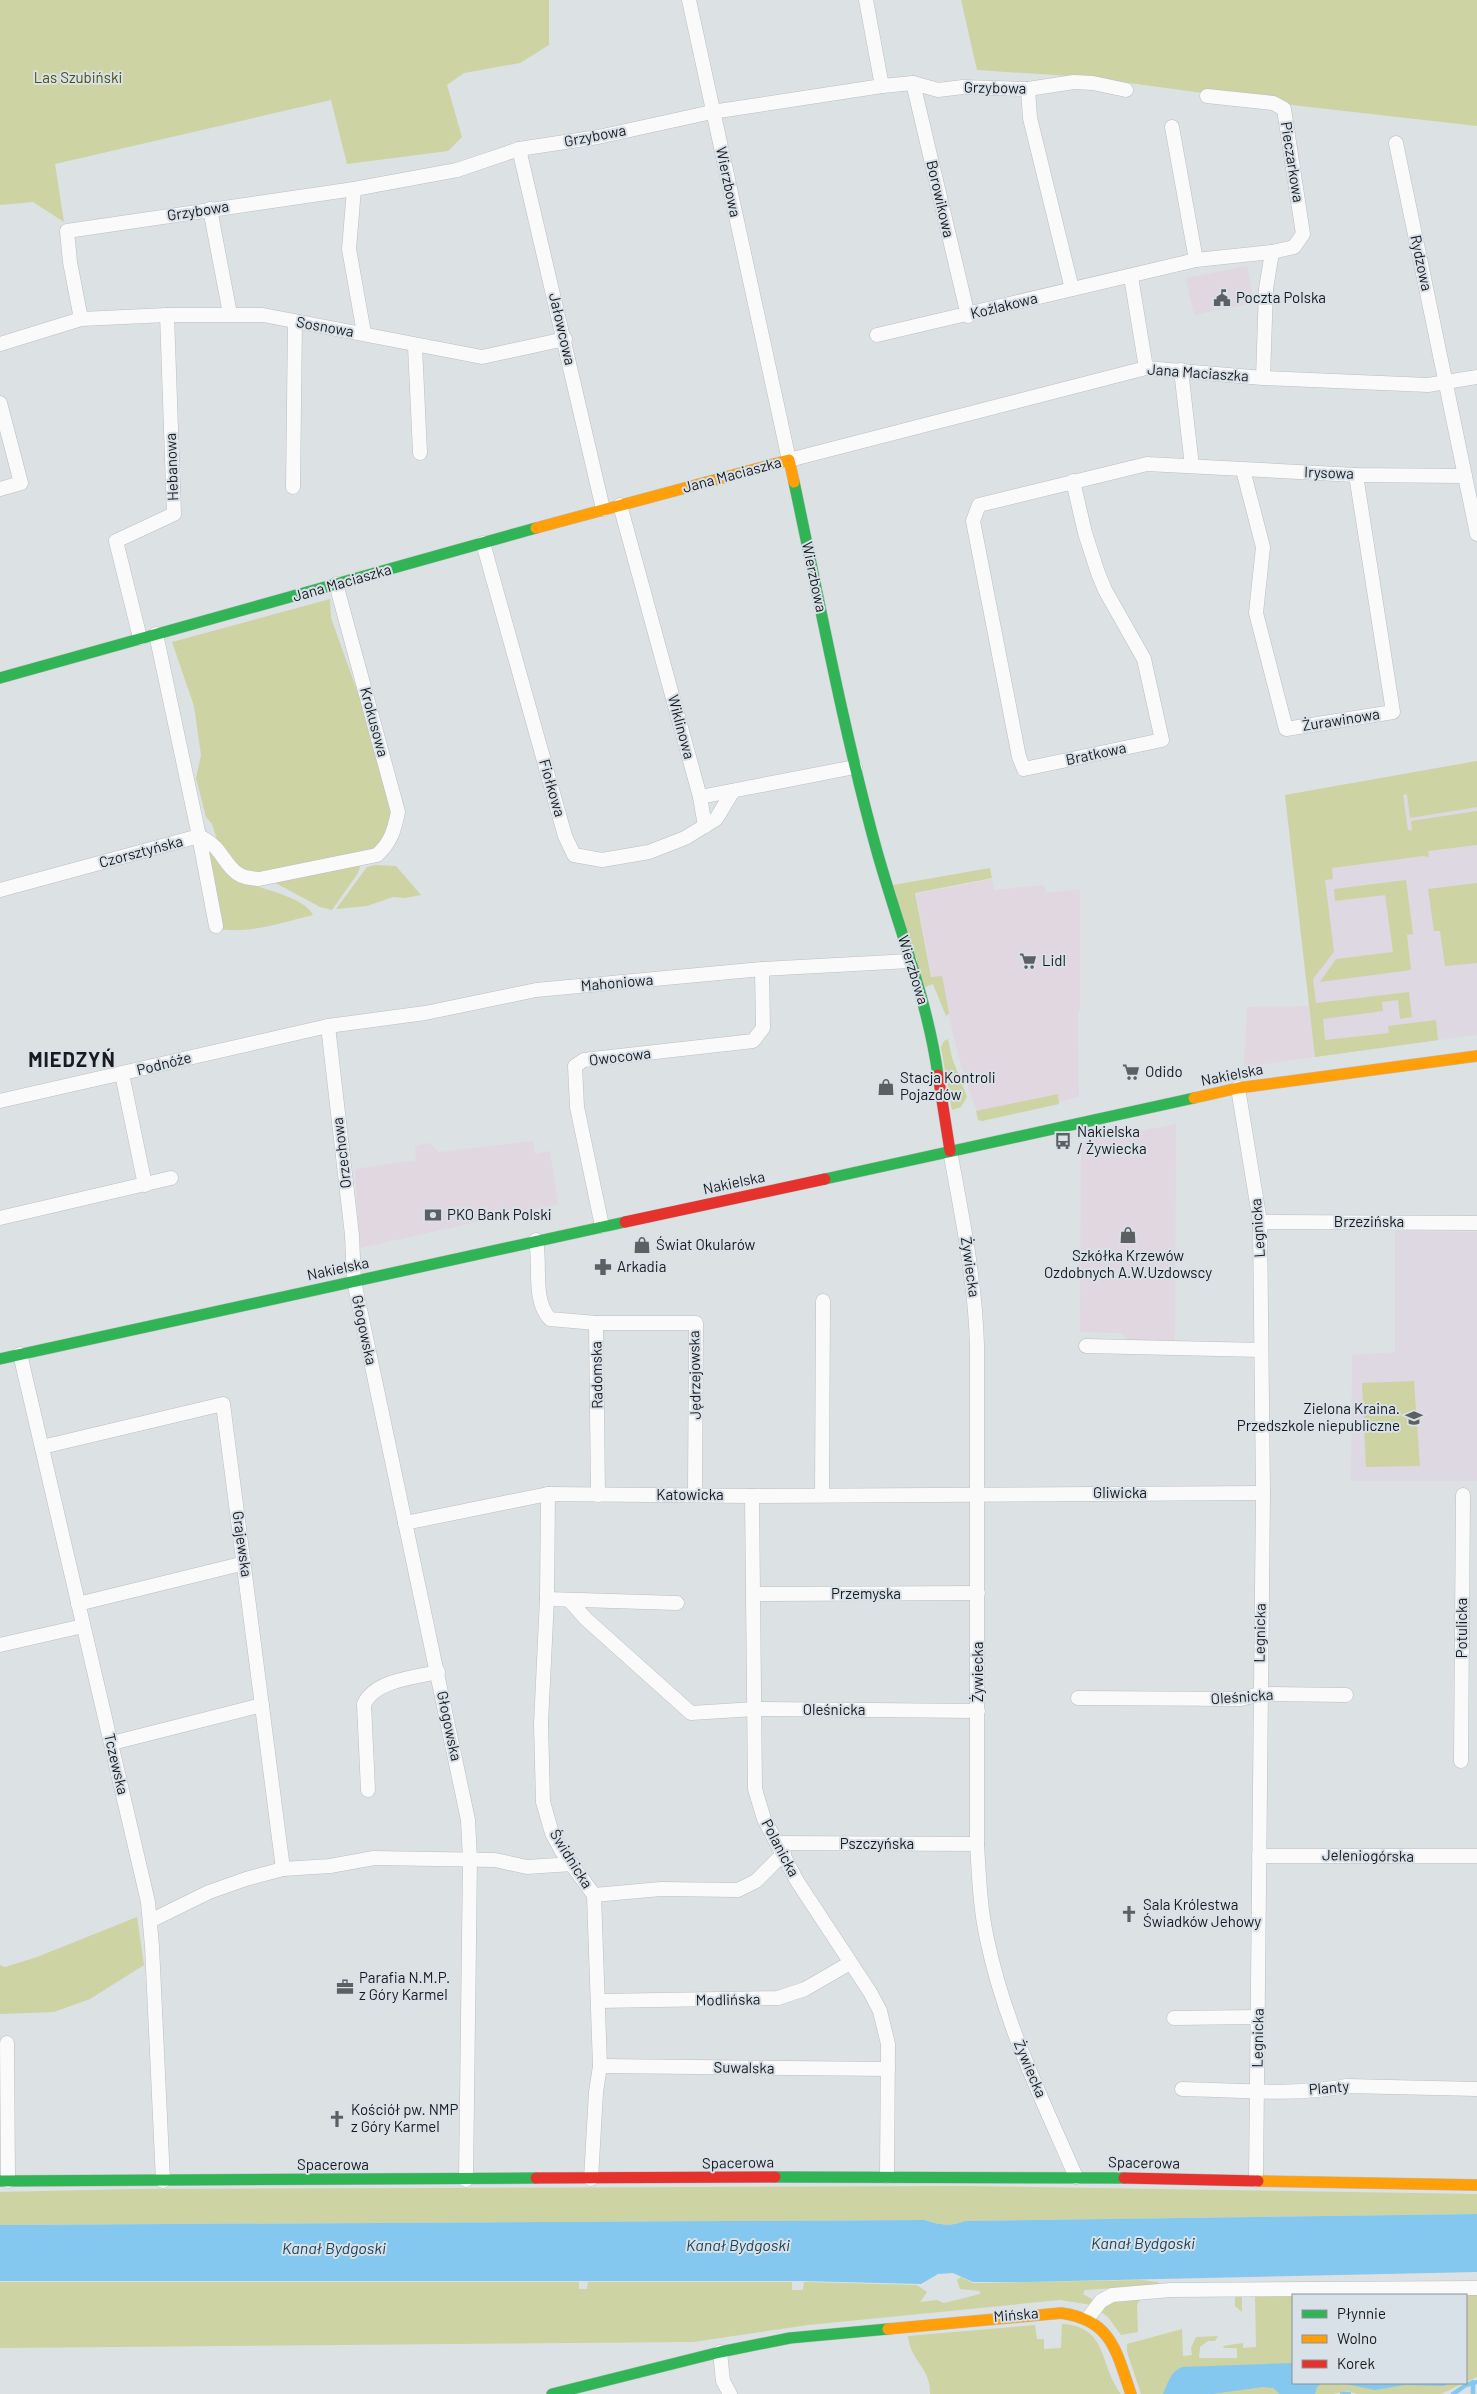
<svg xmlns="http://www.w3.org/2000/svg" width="1477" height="2394" viewBox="0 0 1477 2394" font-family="Barlow,sans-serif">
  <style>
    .commercial { fill: #e0d7e0 }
    .education { fill: #ded8e3 }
    .green { fill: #cdd3a2 }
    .water { fill: #84c8ef }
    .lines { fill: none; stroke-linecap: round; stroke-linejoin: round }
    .stream { stroke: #84c8ef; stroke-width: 4.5 }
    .street-casing { stroke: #bbbec1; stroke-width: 15 }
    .fast-casing { stroke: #bbbec1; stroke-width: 12 }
    .slow-casing { stroke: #bbbec1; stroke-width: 12 }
    .jam-casing { stroke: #bbbec1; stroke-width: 12 }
    .street { stroke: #fafafb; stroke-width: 14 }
    .fast { stroke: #30b455; stroke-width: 11 }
    .slow { stroke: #ff9f0a; stroke-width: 11 }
    .jam { stroke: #e5322d; stroke-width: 11 }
    .labels { text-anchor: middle; stroke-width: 4; stroke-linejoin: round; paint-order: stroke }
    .park-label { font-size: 15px; fill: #4e5106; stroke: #d9e1e8 }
    .street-label { font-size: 15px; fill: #181a1d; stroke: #d9e1e8 }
    .poi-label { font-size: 15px; fill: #181a1d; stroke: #d9e1e8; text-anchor: start }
    .water-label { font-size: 16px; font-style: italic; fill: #1a435a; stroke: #d9e1e8 }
    .district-label { font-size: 20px; font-weight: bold; letter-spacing: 1px; fill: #181a1d; stroke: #d9e1e8 }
  </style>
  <rect width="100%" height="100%" fill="#dce1e4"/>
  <!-- commercial -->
  <g class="commercial">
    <polygon points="1247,266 1254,303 1194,315 1186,278"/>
    <polygon points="992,879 994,890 1044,885 1046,893 1080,889 1080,1010 1078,1014 1079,1097 979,1118 958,1055 949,1016 932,978 916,894"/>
    <polygon points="1309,1006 1315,1057 1244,1067 1247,1007"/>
    <polygon points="1176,1124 1175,1341 1129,1341 1121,1333 1080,1332 1081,1142"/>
    <polygon points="533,1141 535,1154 550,1151 558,1204 360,1248 355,1169 416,1160 415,1146 429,1143 439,1152"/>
  </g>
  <!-- education -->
  <g class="education">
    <polygon points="1477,761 1477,1035 1315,1057 1285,795"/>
    <polygon points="1395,1231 1477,1232 1477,1481 1351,1481 1352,1355 1395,1352"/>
  </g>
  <!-- green -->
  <g class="green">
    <polygon points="0,0 549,0 549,45 520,63 464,73 447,85 462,137 448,151 347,164 331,100 55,164 64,222 33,202 0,205"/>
    <polygon points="961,0 1477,0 1477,126 1283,104 1086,77 977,70"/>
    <polygon points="330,599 331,618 365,713 390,811 391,819 383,847 263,875 237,871 218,843 212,824 206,817 196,778 201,755 194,706 172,642"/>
    <polygon points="1477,761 1477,807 1410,818 1407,794 1403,795 1408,830 1412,830 1411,821 1477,811 1477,845 1428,851 1429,857 1423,856 1332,868 1333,879 1325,880 1334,952 1313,979 1316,1003 1409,992 1412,1017 1400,1019 1398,1000 1382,1002 1383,1011 1323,1019 1325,1040 1389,1033 1388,1026 1436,1020 1438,1040 1315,1057 1285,795"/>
    <path d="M 206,848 C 218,855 224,873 236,879 C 255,888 303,895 313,915 C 284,922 250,934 220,929 Z"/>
    <polygon points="357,863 360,867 358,873 332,910 320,907 270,880"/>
    <polygon points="375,865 396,866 421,895 405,898 393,897 367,906 336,909 367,867"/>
    <polygon points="990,868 992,878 915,893 931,977 942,976 949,1013 946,1016 933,984 925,987 893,885"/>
    <polygon points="1406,880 1413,934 1407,935 1411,970 1320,982 1336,959 1393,952 1385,895 1335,901 1334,889"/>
    <polygon points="1477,883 1477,963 1445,966 1440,931 1434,931 1428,889"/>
    <polygon points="948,1039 952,1058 967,1097 961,1107 952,1110 941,1047 944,1041"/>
    <polygon points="1058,1094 1059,1104 982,1121 978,1120 976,1111"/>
    <polygon points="1414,1381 1420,1466 1366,1467 1362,1383"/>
    <polygon points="137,1917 144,1965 90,1999 54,2012 0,2014 0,1965 5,1967 37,1957"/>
    <path d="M 962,2186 L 1477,2194 L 1477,2214 L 965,2221 C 950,2227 940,2225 925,2220 L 0,2225 L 0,2192 L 131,2189 Z"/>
    <polygon points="961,2277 973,2283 983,2283 1141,2280 1158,2282 1159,2285 1085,2290 1083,2294 1095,2301 1092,2305 1060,2300 808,2325 693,2342 0,2348 0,2282 579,2282 579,2289 587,2289 588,2282 792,2282 792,2290 803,2290 804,2282 917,2285 927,2292 920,2302 937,2300 944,2303 980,2294 980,2291 960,2289 957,2280"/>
    <polygon points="1477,2292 1477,2377 1466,2382 1466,2295 1293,2295 1293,2383 1464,2383 1441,2394 1357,2394 1348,2391 1333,2394 1141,2394 1127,2352 1127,2344 1182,2329 1183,2356 1192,2355 1191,2348 1196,2337 1218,2336 1215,2341 1208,2341 1200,2347 1199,2358 1237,2358 1237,2348 1224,2348 1223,2346 1243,2343 1243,2348 1256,2347 1255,2295 1242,2295 1242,2312 1235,2306 1235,2295"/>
    <polygon points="1140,2299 1137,2305 1138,2332 1121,2335 1108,2317 1101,2312 1109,2301"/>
    <path d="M 1062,2324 C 1108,2326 1099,2365 1121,2394 L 930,2394 C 931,2367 911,2363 908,2336 L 1035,2325 L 1037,2339 L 1044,2339 L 1044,2349 L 1061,2348 Z"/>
  </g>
  <!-- water -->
  <g class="water">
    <path d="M 1477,2214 L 1477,2272 L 1024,2282 L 973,2282 L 953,2273 L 938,2274 L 921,2284 L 803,2281 L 0,2281 L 0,2225 L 925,2220 C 940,2225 950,2227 965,2221 Z"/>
    <path d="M 1293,2363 L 1293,2383 L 1322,2383 L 1317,2387 L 1315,2394 L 1280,2394 L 1273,2388 L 1263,2387 L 1212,2394 L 1163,2394 C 1168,2383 1170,2372 1182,2367 Z"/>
    <polygon points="1340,2383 1450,2383 1444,2386 1405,2385 1375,2390"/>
  </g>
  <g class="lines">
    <!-- stream -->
    <g class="stream">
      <polyline points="1342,2394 1349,2394"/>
      <polyline points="1453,2394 1466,2385 1477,2382"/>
      <polyline points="1473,2394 1473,2382"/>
    </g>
    <!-- street casing -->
    <g class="street-casing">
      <g id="street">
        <polyline points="689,0 789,460 1146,368 1263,378 1428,385 1477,377"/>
        <polyline points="866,0 882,86"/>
        <polyline points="913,83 968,316"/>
        <polyline points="1028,89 1030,118 1072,289"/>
        <polyline points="1172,127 1196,260"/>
        <polyline points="1396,143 1477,534"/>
        <polyline points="519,149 603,509"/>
        <polyline points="354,189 349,249 364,333"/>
        <polyline points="210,209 230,314"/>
        <polyline points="1131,277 1146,368"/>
        <polyline points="81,319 70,262 67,231 354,189 457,170 519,149 598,137 712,112 882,86 913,83 938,90 963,87 1028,89 1074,82 1093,83 1126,90"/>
        <polyline points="877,335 1196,260 1272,252 1294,247 1303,234 1284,109 1273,103 1207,96"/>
        <polyline points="0,344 81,319 167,315 263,315 482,357 565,339"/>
        <polyline points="415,346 420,453"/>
        <polyline points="1181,370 1192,466"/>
        <polyline points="1263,378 1266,289 1272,252"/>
        <polyline points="0,403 21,483 0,489"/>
        <polyline points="1243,470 1263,547 1256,613 1286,729 1393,712 1356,475"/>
        <polyline points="1073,481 1085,533 1098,573 1105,590 1144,659 1162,740 1024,769 1019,757 973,521 979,505 1147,464 1356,475 1465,476"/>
        <polyline points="293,487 295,322"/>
        <polyline points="620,505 700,797 855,767"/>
        <polyline points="483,543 565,836 574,855 602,860 649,852 685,838 716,819 733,791"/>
        <polyline points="140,638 116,541 174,514 167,315"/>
        <polyline points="700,797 705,826"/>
        <polyline points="0,890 199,836 156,634"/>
        <path d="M 216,926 L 199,836 C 205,839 211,843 216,848 C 231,866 232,878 259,879 L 377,855 C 391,842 394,831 398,812 L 336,584"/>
        <polyline points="328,1026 352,1235 354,1281 468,1820 470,1859 466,2180"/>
        <polyline points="122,1074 145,1185"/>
        <polyline points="1238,1088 1260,1222 1263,1493 1256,2180"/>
        <polyline points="0,1101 328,1026 425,1013 536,990 762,969 910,961"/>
        <path d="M 950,1151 C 962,1216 975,1279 977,1345 L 977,1844 C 979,1876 980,1908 987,1939 C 1004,2022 1042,2099 1076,2177"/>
        <polyline points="0,1218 171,1178"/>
        <polyline points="1260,1222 1477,1223"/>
        <polyline points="602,1226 577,1107 575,1066 584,1060 753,1041 763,1028 762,969"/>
        <path d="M 536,1240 C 541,1265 532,1300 550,1319 L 596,1323 L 696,1323 L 695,1495"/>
        <polyline points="596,1323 598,1495"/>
        <polyline points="1086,1346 1261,1350"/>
        <polyline points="20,1354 148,1902 152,1946 163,2181"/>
        <polyline points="42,1447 223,1404 283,1869"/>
        <polyline points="548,1494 547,1599 541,1723 543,1802 552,1833 561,1850 594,1895 600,2066 596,2092 591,2179"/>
        <polyline points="822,1495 823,1301"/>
        <polyline points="752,1496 755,1789 764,1819 797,1881 870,1992 880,2011 888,2044 887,2176"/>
        <polyline points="405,1523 548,1494 752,1496 1263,1493"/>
        <polyline points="755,1594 978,1593"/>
        <polyline points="547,1599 677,1603"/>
        <polyline points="570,1601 586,1619 691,1713 755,1709 978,1711"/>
        <polyline points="78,1604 245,1563"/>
        <polyline points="0,1645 83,1626"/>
        <polyline points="1078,1698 1241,1699 1260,1694 1346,1695"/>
        <polyline points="112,1743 262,1705"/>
        <polyline points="1461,1761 1463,1495"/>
        <path d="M 368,1790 L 364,1704 C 375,1680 416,1677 438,1672"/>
        <polyline points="777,1843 977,1844"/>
        <polyline points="1259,1856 1477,1856"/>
        <polyline points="594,1895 661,1889 738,1890 756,1881 784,1853"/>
        <polyline points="150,1921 209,1892 246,1879 283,1869 330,1866 374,1858 495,1860 527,1867 572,1864"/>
        <polyline points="598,2001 778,1998 805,1989 850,1963"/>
        <polyline points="1174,2018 1258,2017"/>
        <polyline points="7,2043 8,2181"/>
        <polyline points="600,2066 888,2069"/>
        <path d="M 1182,2089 C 1236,2090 1293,2096 1347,2086 L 1477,2089"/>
        <polyline points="1088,2318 1101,2301 1112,2295 1171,2290 1477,2288"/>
        <polyline points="720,2352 723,2381 730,2394"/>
      </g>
    </g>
    <!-- fast casing -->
    <g class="fast-casing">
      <g id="fast">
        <path d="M 794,482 C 820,604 843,728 876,848 C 897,924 927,997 938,1075"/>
        <polyline points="0,678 536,528"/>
        <polyline points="825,1179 1194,1098"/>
        <polyline points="0,1359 625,1222"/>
        <polyline points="775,2177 1124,2178"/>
        <polyline points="0,2181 536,2178"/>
        <polyline points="552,2394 720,2352 790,2338 888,2329"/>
      </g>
    </g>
    <!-- slow casing -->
    <g class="slow-casing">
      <g id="slow">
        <polyline points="536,528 789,460 794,482"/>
        <polyline points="1194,1098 1238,1088 1477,1056"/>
        <polyline points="1258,2181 1477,2185"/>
        <path d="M 888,2329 L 1061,2313 C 1112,2320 1116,2351 1131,2394"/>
      </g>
    </g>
    <!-- jam casing -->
    <g class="jam-casing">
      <g id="jam">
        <polyline points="938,1075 950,1151"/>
        <polyline points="625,1222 825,1179"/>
        <polyline points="536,2178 775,2177"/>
        <polyline points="1124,2178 1258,2181"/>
      </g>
    </g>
    <!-- street -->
    <use href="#street" class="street"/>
    <!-- fast -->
    <use href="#fast" class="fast"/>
    <!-- slow -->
    <use href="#slow" class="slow"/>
    <!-- jam -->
    <use href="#jam" class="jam"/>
  </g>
  <!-- icons -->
  <defs>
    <g id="civic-bare" transform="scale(1.35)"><path d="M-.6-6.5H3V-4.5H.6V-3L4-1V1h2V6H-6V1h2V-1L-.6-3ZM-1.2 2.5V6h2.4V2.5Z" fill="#5d6063" stroke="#d9e1e8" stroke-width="2.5" paint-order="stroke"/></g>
    <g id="supermarket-bare" transform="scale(1.35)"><path d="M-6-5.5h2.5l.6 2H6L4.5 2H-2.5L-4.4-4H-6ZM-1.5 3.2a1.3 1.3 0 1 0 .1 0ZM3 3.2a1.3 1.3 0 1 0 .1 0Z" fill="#5d6063" stroke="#d9e1e8" stroke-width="2.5" paint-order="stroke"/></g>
    <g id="shop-bare" transform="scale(1.35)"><path d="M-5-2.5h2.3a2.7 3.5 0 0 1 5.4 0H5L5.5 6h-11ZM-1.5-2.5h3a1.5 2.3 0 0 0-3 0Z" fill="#5d6063" stroke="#d9e1e8" stroke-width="2.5" paint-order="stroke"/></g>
    <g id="bus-bare" transform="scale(1.35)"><path d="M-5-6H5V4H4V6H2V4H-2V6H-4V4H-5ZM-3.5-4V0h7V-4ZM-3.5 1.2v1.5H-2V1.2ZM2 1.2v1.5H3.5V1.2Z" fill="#5d6063" stroke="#d9e1e8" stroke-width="2.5" paint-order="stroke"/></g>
    <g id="bank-bare" transform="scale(1.35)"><path d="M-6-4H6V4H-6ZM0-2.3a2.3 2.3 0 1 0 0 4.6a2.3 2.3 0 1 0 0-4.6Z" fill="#5d6063" stroke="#d9e1e8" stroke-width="2.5" paint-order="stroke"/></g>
    <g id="pharmacy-bare" transform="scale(1.35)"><path d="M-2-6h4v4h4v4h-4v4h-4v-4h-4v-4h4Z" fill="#5d6063" stroke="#d9e1e8" stroke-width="2.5" paint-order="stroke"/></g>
    <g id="school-bare" transform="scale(1.35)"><path d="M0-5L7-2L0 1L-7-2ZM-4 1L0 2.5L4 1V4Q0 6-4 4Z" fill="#5d6063" stroke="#d9e1e8" stroke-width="2.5" paint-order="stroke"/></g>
    <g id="church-bare" transform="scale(1.35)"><path d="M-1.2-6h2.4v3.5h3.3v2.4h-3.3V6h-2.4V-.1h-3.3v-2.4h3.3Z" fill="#5d6063" stroke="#d9e1e8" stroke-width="2.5" paint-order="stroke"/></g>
    <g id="office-bare" transform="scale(1.35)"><path d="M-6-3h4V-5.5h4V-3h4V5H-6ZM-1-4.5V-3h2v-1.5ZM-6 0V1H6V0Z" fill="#5d6063" stroke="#d9e1e8" stroke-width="2.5" paint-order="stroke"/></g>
  </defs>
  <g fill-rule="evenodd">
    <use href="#civic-bare" x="1222" y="298"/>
    <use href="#supermarket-bare" x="1028" y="961"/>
    <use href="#supermarket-bare" x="1131" y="1072"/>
    <use href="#shop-bare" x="886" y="1087"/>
    <use href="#bus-bare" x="1063" y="1141"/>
    <use href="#bank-bare" x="433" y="1215"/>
    <use href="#shop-bare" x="1128" y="1235"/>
    <use href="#shop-bare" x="642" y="1245"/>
    <use href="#pharmacy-bare" x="603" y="1267"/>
    <use href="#school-bare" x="1414" y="1418"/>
    <use href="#church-bare" x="1129" y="1914"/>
    <use href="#office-bare" x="345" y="1987"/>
    <use href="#church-bare" x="337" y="2119"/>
  </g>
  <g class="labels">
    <!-- park labels -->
    <g class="park-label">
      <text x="78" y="83">Las Szubiński</text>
    </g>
    <!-- street labels -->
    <g class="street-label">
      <text transform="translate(995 88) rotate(1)" y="5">Grzybowa</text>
      <text transform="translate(595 136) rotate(-11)" y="5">Grzybowa</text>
      <text transform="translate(1292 162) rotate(81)" y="5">Pieczarkowa</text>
      <text transform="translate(728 182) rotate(78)" y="5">Wierzbowa</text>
      <text transform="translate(940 199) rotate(77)" y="5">Borowikowa</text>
      <text transform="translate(198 211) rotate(-9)" y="5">Grzybowa</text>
      <text transform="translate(1421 263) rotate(78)" y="5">Rydzowa</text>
      <text transform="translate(1004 306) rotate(-14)" y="5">Koźlakowa</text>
      <text transform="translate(325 327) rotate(10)" y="5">Sosnowa</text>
      <text transform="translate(562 329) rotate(77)" y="5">Jałowcowa</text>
      <text transform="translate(1198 373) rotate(4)" y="5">Jana Maciaszka</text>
      <text transform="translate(172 467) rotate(-92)" y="5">Hebanowa</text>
      <text transform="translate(1329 473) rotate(2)" y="5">Irysowa</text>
      <text transform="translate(732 475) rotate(-15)" y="5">Jana Maciaszka</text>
      <text transform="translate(814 577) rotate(78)" y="5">Wierzbowa</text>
      <text transform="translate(342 583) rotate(-16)" y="5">Jana Maciaszka</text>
      <text transform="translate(1341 720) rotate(-9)" y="5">Żurawinowa</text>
      <text transform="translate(374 722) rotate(75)" y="5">Krokusowa</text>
      <text transform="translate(681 727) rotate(75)" y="5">Wiklinowa</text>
      <text transform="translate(1096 754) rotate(-12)" y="5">Bratkowa</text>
      <text transform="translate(552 788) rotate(74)" y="5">Fiołkowa</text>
      <text transform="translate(141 852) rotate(-15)" y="5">Czorsztyńska</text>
      <text transform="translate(913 970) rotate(73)" y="5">Wierzbowa</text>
      <text transform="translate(617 983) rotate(-5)" y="5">Mahoniowa</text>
      <text transform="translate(620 1057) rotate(-7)" y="5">Owocowa</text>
      <text transform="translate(164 1064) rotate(-14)" y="5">Podnóże</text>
      <text transform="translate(1232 1075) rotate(-11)" y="5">Nakielska</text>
      <text transform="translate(342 1153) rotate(-97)" y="5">Orzechowa</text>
      <text transform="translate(734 1183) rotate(-12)" y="5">Nakielska</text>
      <text x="1369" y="1227">Brzezińska</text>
      <text transform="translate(1258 1228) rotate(-94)" y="5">Legnicka</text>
      <text transform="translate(970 1267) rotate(82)" y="5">Żywiecka</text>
      <text transform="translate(338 1269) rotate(-12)" y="5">Nakielska</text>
      <text transform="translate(364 1330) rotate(78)" y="5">Głogowska</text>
      <text transform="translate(597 1375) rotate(-91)" y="5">Radomska</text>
      <text transform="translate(695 1375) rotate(-91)" y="5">Jędrzejowska</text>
      <text x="1120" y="1498">Gliwicka</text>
      <text x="690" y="1500">Katowicka</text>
      <text transform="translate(242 1544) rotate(82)" y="5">Grajewska</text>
      <text x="866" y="1599">Przemyska</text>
      <text transform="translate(1462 1628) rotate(-90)" y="5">Potulicka</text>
      <text transform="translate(1260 1633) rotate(-89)" y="5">Legnicka</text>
      <text transform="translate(978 1672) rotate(-90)" y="5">Żywiecka</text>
      <text transform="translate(1242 1697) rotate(-4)" y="5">Oleśnicka</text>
      <text x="834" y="1715">Oleśnicka</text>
      <text transform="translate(449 1726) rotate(78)" y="5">Głogowska</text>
      <text transform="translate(116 1764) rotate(77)" y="5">Tczewska</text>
      <text x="877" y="1849">Pszczyńska</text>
      <text transform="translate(780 1848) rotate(62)" y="5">Polanicka</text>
      <text transform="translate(1368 1856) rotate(1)" y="5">Jeleniogórska</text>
      <text transform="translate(571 1859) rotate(58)" y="5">Świdnicka</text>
      <text transform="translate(728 2000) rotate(-1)" y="5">Modlińska</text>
      <text transform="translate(1258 2038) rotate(-89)" y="5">Legnicka</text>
      <text transform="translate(744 2068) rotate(1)" y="5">Suwalska</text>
      <text transform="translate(1030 2069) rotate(67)" y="5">Żywiecka</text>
      <text transform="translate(1329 2088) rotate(-5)" y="5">Planty</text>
      <text transform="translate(738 2163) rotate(-1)" y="5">Spacerowa</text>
      <text transform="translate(1144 2163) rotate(1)" y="5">Spacerowa</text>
      <text x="333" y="2170">Spacerowa</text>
      <text transform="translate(1016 2315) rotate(-5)" y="5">Mińska</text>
    </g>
    <!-- poi labels -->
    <g class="poi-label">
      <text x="1236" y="303">Poczta Polska</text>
      <text x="1042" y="966">Lidl</text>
      <text x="1145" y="1077">Odido</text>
      <text x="900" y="1083">Stacja Kontroli<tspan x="900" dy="17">Pojazdów</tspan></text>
      <text x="1077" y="1137">Nakielska<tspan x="1077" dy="17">/ Żywiecka</tspan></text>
      <text x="447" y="1220">PKO Bank Polski</text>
      <text x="656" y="1250">Świat Okularów</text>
      <text x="1128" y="1261" text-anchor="middle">Szkółka Krzewów<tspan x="1128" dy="17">Ozdobnych A.W.Uzdowscy</tspan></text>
      <text x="617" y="1272">Arkadia</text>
      <text x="1400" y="1414" text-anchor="end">Zielona Kraina.<tspan x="1400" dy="17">Przedszkole niepubliczne</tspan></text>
      <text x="1143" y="1910">Sala Królestwa<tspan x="1143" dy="17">Świadków Jehowy</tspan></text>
      <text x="359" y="1983">Parafia N.M.P.<tspan x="359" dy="17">z Góry Karmel</tspan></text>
      <text x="351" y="2115">Kościół pw. NMP<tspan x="351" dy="17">z Góry Karmel</tspan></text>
    </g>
    <!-- water labels -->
    <g class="water-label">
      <text x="1143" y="2249">Kanał Bydgoski</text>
      <text x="738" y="2251">Kanał Bydgoski</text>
      <text x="334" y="2254">Kanał Bydgoski</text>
    </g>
    <!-- district labels -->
    <g class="district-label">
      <text x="72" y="1067">MIEDZYŃ</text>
    </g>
  </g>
  <!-- legend -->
  <rect x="1292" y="2294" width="175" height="90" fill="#d9e1e8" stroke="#8c9197"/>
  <rect x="1302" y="2310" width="25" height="8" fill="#30b455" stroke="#8c9197"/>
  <text x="1337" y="2319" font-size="15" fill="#181a1d">Płynnie</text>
  <rect x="1302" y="2335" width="25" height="8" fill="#ff9f0a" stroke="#8c9197"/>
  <text x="1337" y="2344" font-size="15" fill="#181a1d">Wolno</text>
  <rect x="1302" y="2360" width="25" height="8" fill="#e5322d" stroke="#8c9197"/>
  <text x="1337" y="2369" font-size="15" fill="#181a1d">Korek</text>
</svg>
